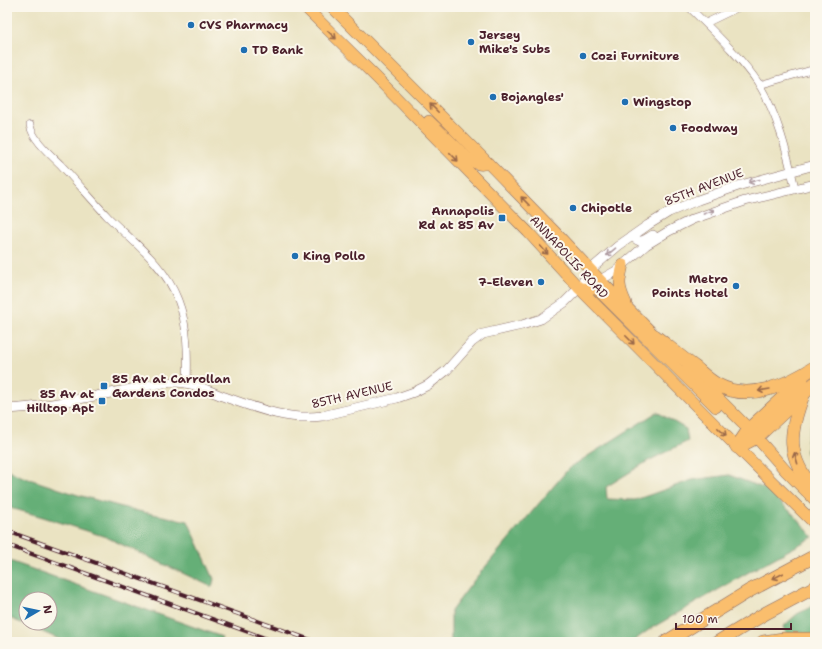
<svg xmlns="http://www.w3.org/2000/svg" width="822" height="649" viewBox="0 0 822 649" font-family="'Shantell Sans',sans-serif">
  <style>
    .forest { fill: #65af77; stroke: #586751; fill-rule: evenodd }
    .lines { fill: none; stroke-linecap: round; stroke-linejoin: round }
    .minor-casing { stroke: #826460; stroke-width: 8 }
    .tertiary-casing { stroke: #826460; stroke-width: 10 }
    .primary-casing { stroke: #826460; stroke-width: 12 }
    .motorway-casing { stroke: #826460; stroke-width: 14 }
    .minor { stroke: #fff; stroke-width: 7 }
    .tertiary { stroke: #fff; stroke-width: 9 }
    .primary { stroke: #fabe6d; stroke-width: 11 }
    .motorway { stroke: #fabe6d; stroke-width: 13 }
    .rail-casing { stroke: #4a1f2b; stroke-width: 4 }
    .rail { stroke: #fbf7ec; stroke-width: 2.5; stroke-dasharray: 8; stroke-linecap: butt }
    .oneway { stroke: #996749 }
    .oneway2 { stroke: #ae9aa0 }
    .poi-dot { fill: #1f6fb2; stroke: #fbf7ec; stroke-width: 1.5 }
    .labels { text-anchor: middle; stroke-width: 4; stroke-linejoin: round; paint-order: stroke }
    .poi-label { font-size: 12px; font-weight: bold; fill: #4a1f2b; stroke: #fbf7ec; text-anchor: start }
    .street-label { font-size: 12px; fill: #4a1f2b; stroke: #fbf7ec }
  </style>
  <rect width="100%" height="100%" fill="#fbf7ec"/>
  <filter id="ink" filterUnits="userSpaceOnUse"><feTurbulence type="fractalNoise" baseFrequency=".025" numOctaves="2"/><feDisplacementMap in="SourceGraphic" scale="8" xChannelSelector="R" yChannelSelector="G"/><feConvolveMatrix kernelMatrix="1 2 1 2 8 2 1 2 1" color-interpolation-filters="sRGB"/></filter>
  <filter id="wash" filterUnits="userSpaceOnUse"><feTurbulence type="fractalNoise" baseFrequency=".012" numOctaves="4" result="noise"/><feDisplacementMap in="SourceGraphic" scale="16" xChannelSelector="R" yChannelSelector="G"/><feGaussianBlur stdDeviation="0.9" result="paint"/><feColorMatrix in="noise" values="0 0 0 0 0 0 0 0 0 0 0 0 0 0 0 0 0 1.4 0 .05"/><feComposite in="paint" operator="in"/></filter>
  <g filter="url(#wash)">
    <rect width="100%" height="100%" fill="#eae3c2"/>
    <!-- forest -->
    <g class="forest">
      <polygon points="657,412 686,429 688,441 648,461 606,487 607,499 635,500 692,480 729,475 766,489 795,516 813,537 749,572 650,629 632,642 451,642 451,611 475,579 569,468"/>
      <path d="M 815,415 L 815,474 C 802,451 806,438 815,415 Z"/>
      <polygon points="7,469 20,476 78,495 133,510 188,521 214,579 212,587 106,537 43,517 7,507"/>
      <path d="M 7,560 L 222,637 L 220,642 L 66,642 L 7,617 ZM 26,599 L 50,599 L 50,623 L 26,623 Z"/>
      <polygon points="815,605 815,635 786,633 783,627 797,614"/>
    </g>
  </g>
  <g filter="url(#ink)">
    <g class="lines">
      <!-- minor casing -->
      <g class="minor-casing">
        <g id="minor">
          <path d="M 689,7 C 711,29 742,58 759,84 C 778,116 787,152 795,188"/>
          <polyline points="706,23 739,7"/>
          <polyline points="759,85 815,69"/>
          <path d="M 30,125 C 32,139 51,155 61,165 C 77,182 92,200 108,217 C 133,242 165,265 178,300 C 188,325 188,356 187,384"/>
        </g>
      </g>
      <!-- tertiary casing -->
      <g class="tertiary-casing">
        <g id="tertiary">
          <path d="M 633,236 C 640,245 644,240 653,235"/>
          <polyline points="582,287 600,280 616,271 646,245 669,231 693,219 745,201 815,184"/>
          <path d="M 7,409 C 45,407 84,398 121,391 C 139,387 157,383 175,382 C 194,382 208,391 225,397 C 256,408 289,421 322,416 L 397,398 L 414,392 L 428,385 L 447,370 L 472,342 L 483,334 L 522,325 L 541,319 L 564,303 L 579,288 L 590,270 L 618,246 L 648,225 L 669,212 L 698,200 L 741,185 L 815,165"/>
        </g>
      </g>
      <!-- primary casing -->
      <g class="primary-casing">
        <g id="primary">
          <polyline points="305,7 376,77 528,232 579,288 737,447 815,524"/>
          <polyline points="332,7 488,163 555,232 600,280 661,342"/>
          <path d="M 429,121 L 469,159 C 476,164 480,166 488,163"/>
          <path d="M 623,265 C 619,282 618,286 626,303"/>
          <polyline points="579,288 597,289 716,407"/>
          <polyline points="688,368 749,429 786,471 815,500"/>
        </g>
      </g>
      <!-- motorway casing -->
      <g class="motorway-casing">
        <g id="motorway">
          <path d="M 655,336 C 669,347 682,358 696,368 C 703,374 710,381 718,385 C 749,402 788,385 815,367"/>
          <path d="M 804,393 C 788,434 786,456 815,491"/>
          <polyline points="737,447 749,429 802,380"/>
          <polyline points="738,447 757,437 815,383"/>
          <polyline points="666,642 749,591 815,556"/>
          <polyline points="718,642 766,613 815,587"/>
          <polyline points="763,642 783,639 815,639"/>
        </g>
      </g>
      <!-- minor -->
      <use href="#minor" class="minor"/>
      <!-- tertiary -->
      <use href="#tertiary" class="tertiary"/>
      <!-- primary -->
      <use href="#primary" class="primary"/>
      <!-- motorway -->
      <use href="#motorway" class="motorway"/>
      <!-- rail casing -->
      <g class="rail-casing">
        <g id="rail">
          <polyline points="7,531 316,642"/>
          <polyline points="7,545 276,642"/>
        </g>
      </g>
      <!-- rail -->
      <use href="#rail" class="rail"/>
    </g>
    <!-- one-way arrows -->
    <defs><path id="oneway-shaft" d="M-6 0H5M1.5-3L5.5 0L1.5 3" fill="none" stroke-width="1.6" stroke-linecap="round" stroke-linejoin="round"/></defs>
    <g class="oneway">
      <use href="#oneway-shaft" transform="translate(332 35) rotate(44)"/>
      <use href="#oneway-shaft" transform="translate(434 108) rotate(-135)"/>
      <use href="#oneway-shaft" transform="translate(454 157) rotate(46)"/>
      <use href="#oneway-shaft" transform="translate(525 201) rotate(-134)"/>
      <use href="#oneway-shaft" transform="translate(544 250) rotate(48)"/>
      <use href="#oneway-shaft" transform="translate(630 340) rotate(45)"/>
      <use href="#oneway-shaft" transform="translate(764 390) rotate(170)"/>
      <use href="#oneway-shaft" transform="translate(722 432) rotate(45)"/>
      <use href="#oneway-shaft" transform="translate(796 458) rotate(-106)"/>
      <use href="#oneway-shaft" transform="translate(778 576) rotate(152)"/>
    </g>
    <g class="oneway2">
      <use href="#oneway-shaft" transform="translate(754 181) rotate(165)"/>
      <use href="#oneway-shaft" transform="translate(709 212) rotate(-20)"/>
      <use href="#oneway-shaft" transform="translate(611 252) rotate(140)"/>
    </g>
  </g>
  <!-- markers -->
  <g class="poi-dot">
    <circle cx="191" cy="25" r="4"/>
    <circle cx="471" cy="42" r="4"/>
    <circle cx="244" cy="50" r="4"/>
    <circle cx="583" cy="56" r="4"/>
    <circle cx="493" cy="97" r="4"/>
    <circle cx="625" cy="102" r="4"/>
    <circle cx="673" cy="128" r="4"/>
    <circle cx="573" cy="208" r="4"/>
    <rect x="498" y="214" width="8" height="8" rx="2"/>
    <circle cx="295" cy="256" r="4"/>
    <circle cx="541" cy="282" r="4"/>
    <circle cx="736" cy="286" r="4"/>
    <rect x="100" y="382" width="8" height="8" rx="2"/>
    <rect x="98" y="397" width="8" height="8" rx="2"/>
  </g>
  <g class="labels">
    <!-- poi labels -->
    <g class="poi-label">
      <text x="199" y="29">CVS Pharmacy</text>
      <text x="479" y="39">Jersey<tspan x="479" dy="14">Mike's Subs</tspan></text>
      <text x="252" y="54">TD Bank</text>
      <text x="591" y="60">Cozi Furniture</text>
      <text x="501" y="101">Bojangles'</text>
      <text x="633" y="106">Wingstop</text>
      <text x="681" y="132">Foodway</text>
      <text x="581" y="212">Chipotle</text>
      <text x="494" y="215" text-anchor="end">Annapolis<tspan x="494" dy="14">Rd at 85 Av</tspan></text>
      <text x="303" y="260">King Pollo</text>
      <text x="728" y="283" text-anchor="end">Metro<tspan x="728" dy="14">Points Hotel</tspan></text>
      <text x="533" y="286" text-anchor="end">7-Eleven</text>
      <text x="112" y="383">85 Av at Carrollan<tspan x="112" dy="14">Gardens Condos</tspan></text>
      <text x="94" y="398" text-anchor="end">85 Av at<tspan x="94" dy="14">Hilltop Apt</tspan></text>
    </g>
    <!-- street labels -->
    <g class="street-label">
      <text transform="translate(704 187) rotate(-21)" y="4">85TH AVENUE</text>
      <text transform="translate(569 257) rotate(47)" y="4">ANNAPOLIS ROAD</text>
      <text transform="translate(352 395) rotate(-13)" y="4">85TH AVENUE</text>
    </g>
  </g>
  <!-- margin -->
  <rect width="822" height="649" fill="none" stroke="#fbf7ec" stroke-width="24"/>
  <!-- north arrow -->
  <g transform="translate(38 611) rotate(81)"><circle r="19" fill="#fbf7ec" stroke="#b4a19f"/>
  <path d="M0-3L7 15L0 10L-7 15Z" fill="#1f6fb2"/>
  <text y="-6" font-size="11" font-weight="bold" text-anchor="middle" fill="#4a1f2b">N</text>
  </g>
  <!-- scale -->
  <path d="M676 623v6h115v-6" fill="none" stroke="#4a1f2b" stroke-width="2"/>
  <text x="682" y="623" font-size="12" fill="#4a1f2b" stroke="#fbf7ec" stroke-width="3" paint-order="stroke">100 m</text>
</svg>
